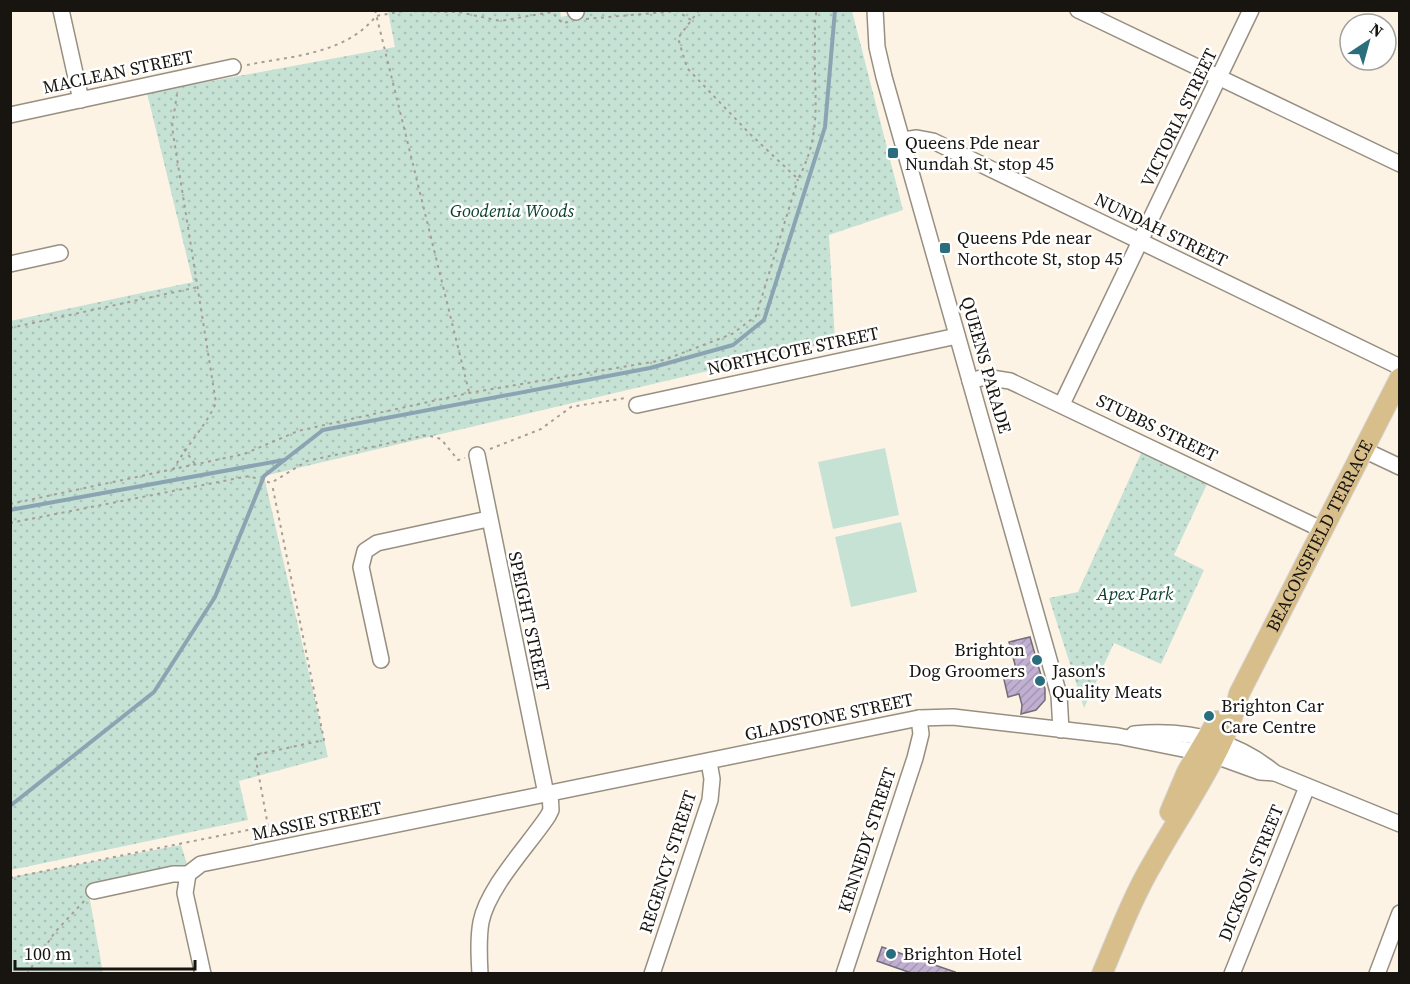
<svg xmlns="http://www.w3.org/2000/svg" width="1410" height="984" viewBox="0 0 1410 984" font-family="'Source Serif 4',serif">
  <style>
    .park { fill: url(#park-dots) }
    .pitch { fill: #c6e2d5 }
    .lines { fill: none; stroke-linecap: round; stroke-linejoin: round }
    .stream { stroke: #8ba4b2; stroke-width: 4 }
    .building { fill: url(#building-hatch); stroke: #736c79; stroke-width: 1.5 }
    .minor-casing { stroke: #978f81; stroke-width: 18 }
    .major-casing { stroke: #d5d5d4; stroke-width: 22 }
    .path { stroke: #a69e94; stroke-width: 2; stroke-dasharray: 3 4.5; stroke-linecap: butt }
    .minor { stroke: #fff; stroke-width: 15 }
    .major { stroke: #d7be8b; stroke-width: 20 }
    .poi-dot { fill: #2a6e7e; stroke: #fff; stroke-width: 2 }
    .labels { text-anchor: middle; stroke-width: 5; stroke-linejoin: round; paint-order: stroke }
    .street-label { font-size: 18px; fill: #181510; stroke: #fff }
    .poi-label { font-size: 18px; fill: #181510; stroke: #fff; text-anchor: start }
    .park-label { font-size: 18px; font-style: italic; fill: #073e2b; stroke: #fff }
  </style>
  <defs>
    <pattern id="park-dots" width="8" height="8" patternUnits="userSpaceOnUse" patternTransform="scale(1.5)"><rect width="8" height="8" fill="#c6e2d5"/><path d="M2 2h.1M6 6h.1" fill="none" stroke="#a9c1b6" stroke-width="1.8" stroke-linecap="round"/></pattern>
    <pattern id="building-hatch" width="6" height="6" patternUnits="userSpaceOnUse" patternTransform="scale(1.5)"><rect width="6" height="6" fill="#c0afd0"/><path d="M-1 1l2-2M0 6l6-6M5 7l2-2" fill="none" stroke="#a496b2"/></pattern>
  </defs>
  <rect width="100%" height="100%" fill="#fdf3e5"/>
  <!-- park -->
  <g class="park">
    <polygon points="560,10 561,17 594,10 852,11 903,210 829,235 835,341 264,476 328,757 239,781 248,820 11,870 10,321 193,282 147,93 395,47 388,11"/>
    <polygon points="1142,451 1208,482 1174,555 1204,570 1161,664 1114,643 1084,708 1049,598 1078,592"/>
    <polygon points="181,845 188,867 88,889 103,973 11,974 11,877"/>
  </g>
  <!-- pitch -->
  <g class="pitch">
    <polygon points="885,448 899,515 833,529 818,462"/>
    <polygon points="901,522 917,592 851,607 835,537"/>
  </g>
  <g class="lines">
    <!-- stream -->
    <g class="stream">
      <polyline points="10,510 284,460"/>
      <polyline points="10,806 154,692 215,597 264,476 323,430 650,368 733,345 764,320 825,127 835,10"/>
    </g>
  </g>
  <!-- building -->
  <g class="building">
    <polygon points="1030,637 1045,689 1045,700 1036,710 1021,714 1022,705 1019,694 1008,697 1003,675 1017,672 1009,642"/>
    <polygon points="882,947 955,972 954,974 914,974 877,961"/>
  </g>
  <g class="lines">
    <!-- minor casing -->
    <g class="minor-casing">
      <g id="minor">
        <polyline points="61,10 81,100"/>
        <polyline points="575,10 576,12"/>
        <polyline points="875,10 877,47 884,77 1059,695 1061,730"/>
        <polyline points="1078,10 1400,164"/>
        <polyline points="10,115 233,67"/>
        <polyline points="903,140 917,138 933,141 1400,367"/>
        <polyline points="10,264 60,253"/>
        <polyline points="970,381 985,377 1010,381 1323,530"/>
        <polyline points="1062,404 1251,10"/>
        <polyline points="637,405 957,336"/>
        <polyline points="1364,450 1400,467"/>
        <polyline points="477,455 546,794"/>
        <polyline points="381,660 361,567 365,551 377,543 488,519"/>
        <path d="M 1134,734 C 1186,729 1235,740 1275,773 L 1400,824"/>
        <polyline points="188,874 185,893 203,974"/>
        <polyline points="94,891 173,874 188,874 201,864 919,718 953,717 1118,736 1213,755 1260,772 1275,773"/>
        <path d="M 480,974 C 479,956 478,939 481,922 C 488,887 528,846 548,816 L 551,810 L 550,793"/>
        <polyline points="652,974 710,800 712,779 709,762"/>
        <polyline points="844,974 915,758 921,734 919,718"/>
        <polyline points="1232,974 1307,787"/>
        <polyline points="1377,974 1400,913"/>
      </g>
    </g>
    <!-- major casing -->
    <g class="major-casing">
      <g id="major">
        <polyline points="1170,812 1187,772 1217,721"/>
        <path id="s1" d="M 1102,974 C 1118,936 1133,896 1154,861 C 1180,814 1228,746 1239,694 L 1400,378"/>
      </g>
    </g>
    <!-- path -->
    <g class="path">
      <polyline points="375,10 469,392"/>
      <path d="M 699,10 L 678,38 L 687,68 L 750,134 L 798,179 C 824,131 813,93 815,43 C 815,32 814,20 817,10"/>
      <polyline points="586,19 677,11 691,20"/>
      <path d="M 247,65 C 292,56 346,54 376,16 L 404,11 L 459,12 L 500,21 L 552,12 L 562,23 L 569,22"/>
      <polyline points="10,328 198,287"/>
      <polyline points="184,449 195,464"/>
      <polyline points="490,449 541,429 571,407 625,398"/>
      <path d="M 173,470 C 186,446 205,427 216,403 L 172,127 L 177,94"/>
      <polyline points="10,504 244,454 298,431 333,423 469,393 664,360 732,334 756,316 798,179"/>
      <polyline points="10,523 249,476 271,483 307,461 427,435 441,439 458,460 465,458"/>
      <polyline points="258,828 260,840"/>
      <polyline points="10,878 268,826 255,755 324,740 272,484"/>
      <polyline points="27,974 55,932 86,899"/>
    </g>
    <!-- minor -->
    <use href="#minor" class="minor"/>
    <!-- major -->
    <use href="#major" class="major"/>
  </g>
  <!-- markers -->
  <g class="poi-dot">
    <rect x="887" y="147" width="12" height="12" rx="3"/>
    <rect x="939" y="242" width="12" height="12" rx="3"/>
    <circle cx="1037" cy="660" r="6"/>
    <circle cx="1040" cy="681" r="6"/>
    <circle cx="1209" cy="716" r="6"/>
    <circle cx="891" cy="954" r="6"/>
  </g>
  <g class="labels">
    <!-- street labels -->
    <g class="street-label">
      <text transform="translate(118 72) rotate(-12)" y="6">MACLEAN STREET</text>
      <text transform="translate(1179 118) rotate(-64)" y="6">VICTORIA STREET</text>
      <text transform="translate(1161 230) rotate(26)" y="6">NUNDAH STREET</text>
      <text transform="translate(793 351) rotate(-12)" y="6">NORTHCOTE STREET</text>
      <text transform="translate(986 365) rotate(74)" y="6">QUEENS PARADE</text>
      <text transform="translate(1157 428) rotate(26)" y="6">STUBBS STREET</text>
      <text dy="6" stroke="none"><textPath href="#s1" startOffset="490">BEACONSFIELD TERRACE</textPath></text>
      <text transform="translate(529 621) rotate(78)" y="6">SPEIGHT STREET</text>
      <text transform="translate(829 717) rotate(-12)" y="6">GLADSTONE STREET</text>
      <text transform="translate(317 821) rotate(-12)" y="6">MASSIE STREET</text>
      <text transform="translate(867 840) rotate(-72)" y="6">KENNEDY STREET</text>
      <text transform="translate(668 862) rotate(-72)" y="6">REGENCY STREET</text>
      <text transform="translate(1251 873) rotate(-68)" y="6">DICKSON STREET</text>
    </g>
    <!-- poi labels -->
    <g class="poi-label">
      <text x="905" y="149">Queens Pde near<tspan x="905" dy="21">Nundah St, stop 45</tspan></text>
      <text x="957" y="244">Queens Pde near<tspan x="957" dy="21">Northcote St, stop 45</tspan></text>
      <text x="1025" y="656" text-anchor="end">Brighton<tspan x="1025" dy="21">Dog Groomers</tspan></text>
      <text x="1052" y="677">Jason's<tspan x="1052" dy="21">Quality Meats</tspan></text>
      <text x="1221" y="712">Brighton Car<tspan x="1221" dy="21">Care Centre</tspan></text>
      <text x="903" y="960">Brighton Hotel</text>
    </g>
    <!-- park labels -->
    <g class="park-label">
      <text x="512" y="217">Goodenia Woods</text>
      <text x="1135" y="600">Apex Park</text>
    </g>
  </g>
  <!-- border -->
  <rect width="1410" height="984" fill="none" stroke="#181510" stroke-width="24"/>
  <!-- north arrow -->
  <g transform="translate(1368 42) rotate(36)"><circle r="28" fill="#ffffff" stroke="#a3a19f" stroke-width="1.5"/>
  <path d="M0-4.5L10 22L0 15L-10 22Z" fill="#2a6e7e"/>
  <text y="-9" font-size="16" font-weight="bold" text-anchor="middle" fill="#181510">N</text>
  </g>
  <!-- scale -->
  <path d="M15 960v9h180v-9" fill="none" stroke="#181510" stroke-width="3"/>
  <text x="24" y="960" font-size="18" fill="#181510" stroke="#ffffff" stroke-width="4.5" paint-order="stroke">100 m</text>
</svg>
